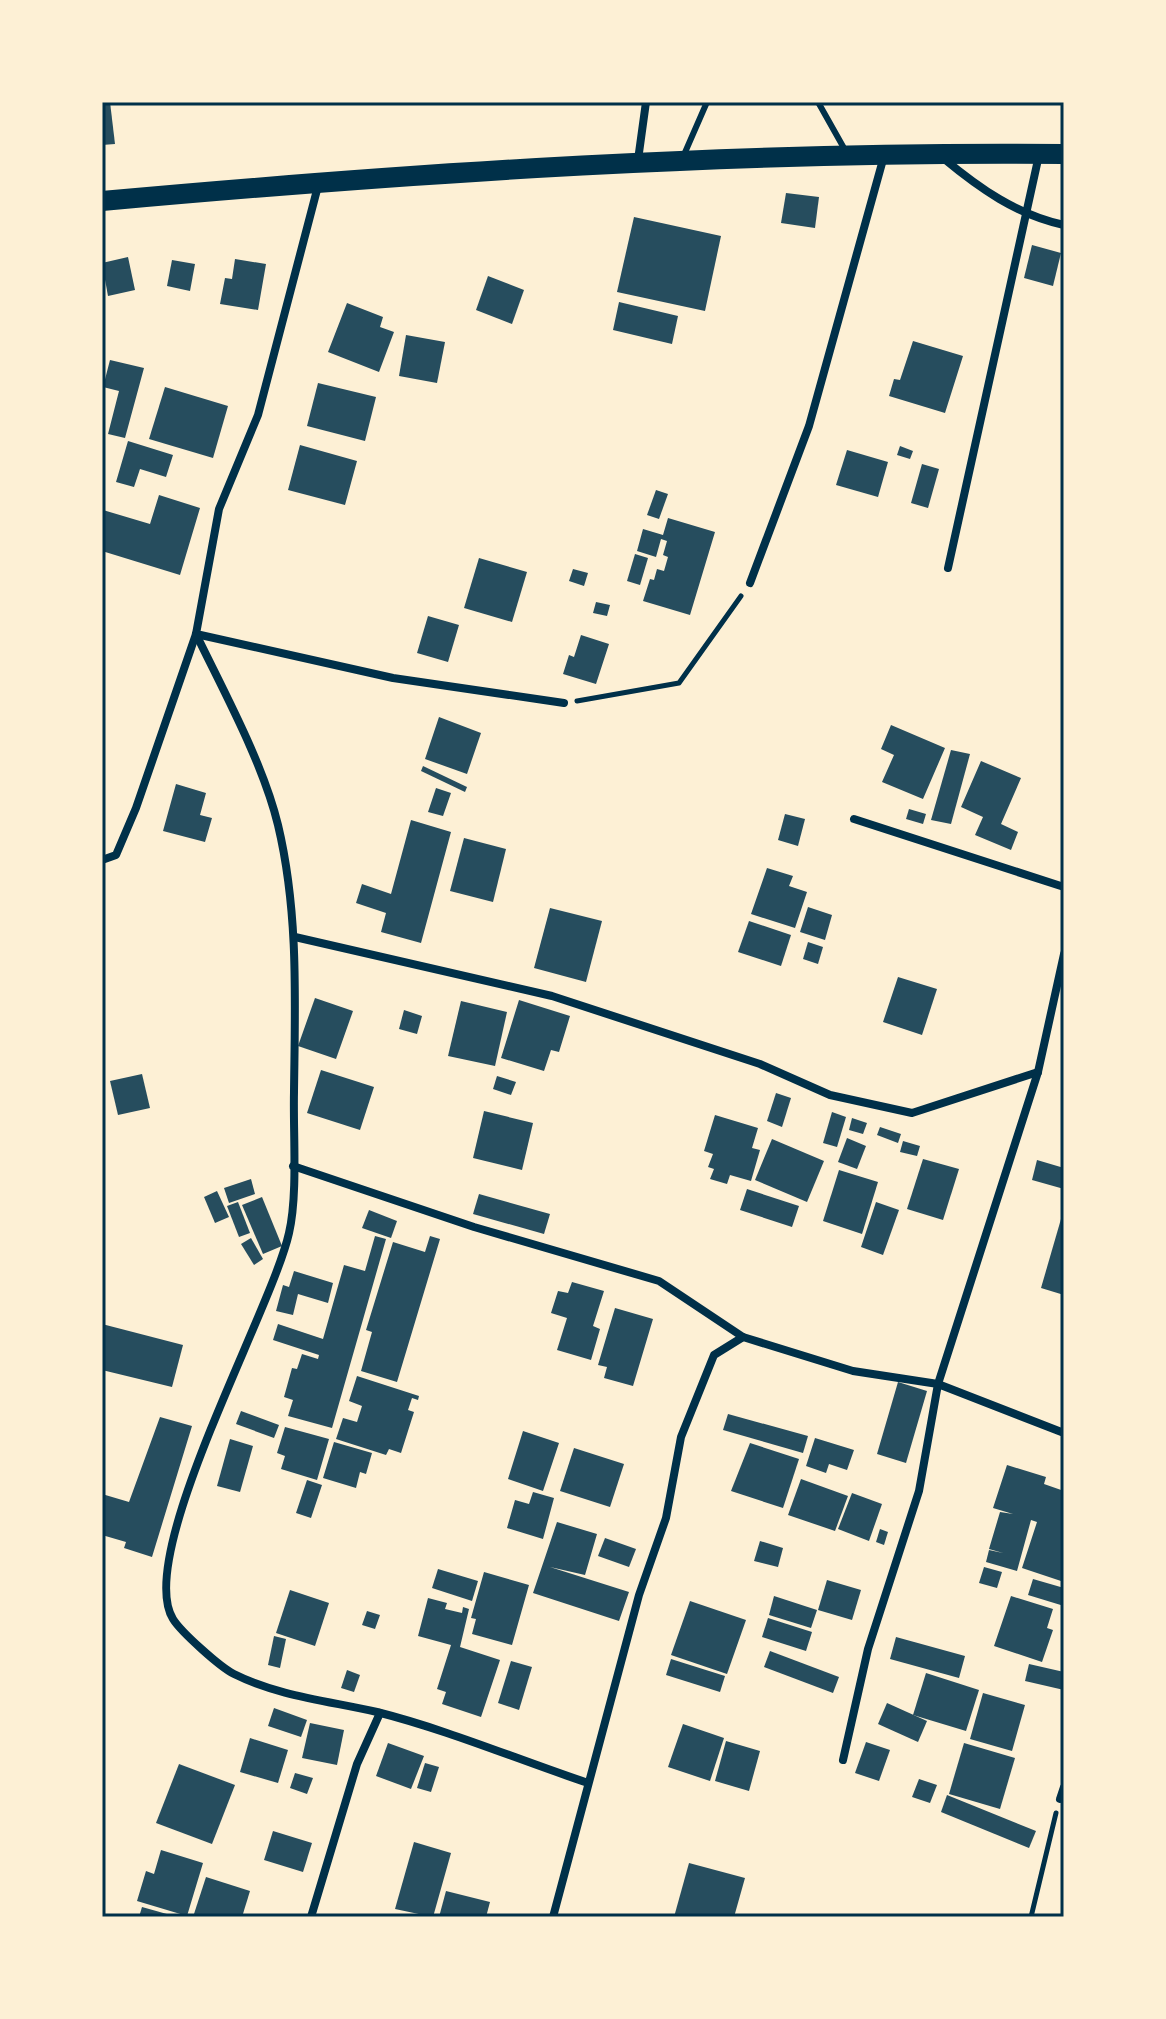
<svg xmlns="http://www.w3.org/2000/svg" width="1166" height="2019" viewBox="0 0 1166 2019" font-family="'Archivo Narrow',sans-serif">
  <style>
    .building { fill: #264d5e }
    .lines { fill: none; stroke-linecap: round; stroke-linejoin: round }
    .path { stroke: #003049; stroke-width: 5 }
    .service { stroke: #003049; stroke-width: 6 }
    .minor { stroke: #003049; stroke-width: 8 }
    .trunk { stroke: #003049; stroke-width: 20 }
    .neatline { fill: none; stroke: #003049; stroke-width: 3 }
  </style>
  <rect width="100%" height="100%" fill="#fdf0d5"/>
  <!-- building -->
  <g class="building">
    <polygon points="102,102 110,102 115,144 102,145"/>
    <polygon points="786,193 819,197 815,228 781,223"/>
    <polygon points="634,217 721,236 705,311 617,292"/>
    <polygon points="1032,245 1061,253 1053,286 1024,278"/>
    <polygon points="128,257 135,290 108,296 102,263"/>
    <polygon points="235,259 266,264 258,310 220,304 225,278 232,279"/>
    <polygon points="172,260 195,264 190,291 167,286"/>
    <polygon points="488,276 524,290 512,324 476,310"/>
    <polygon points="619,302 678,316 672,344 613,330"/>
    <polygon points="347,303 383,317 380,327 394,332 379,372 328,352"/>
    <polygon points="406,335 445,342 437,383 399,376"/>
    <polygon points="913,341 963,356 945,413 889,396 894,379 900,380"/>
    <polygon points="110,360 144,368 125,438 108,434 119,391 103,387"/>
    <polygon points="318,383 376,397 365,441 307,426"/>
    <polygon points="165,387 228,406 213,458 149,439"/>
    <polygon points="128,441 173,455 166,477 140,469 134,487 116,482"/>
    <polygon points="300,445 357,461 345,505 288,490"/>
    <polygon points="900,446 913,451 910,459 897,455"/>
    <polygon points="847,450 888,462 878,497 836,485"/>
    <polygon points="922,464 939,469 928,508 911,503"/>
    <polygon points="656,490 668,494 659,519 647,515"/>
    <polygon points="159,495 200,508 180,575 102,551 103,510 150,524"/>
    <polygon points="668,518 715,532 690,615 643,601 650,579 654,580 657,569 664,571 668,557 663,555 667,541 661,539 656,557 637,551 643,529 663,535"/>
    <polygon points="635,554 648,558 640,585 627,581"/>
    <polygon points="479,558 527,572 512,622 464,608"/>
    <polygon points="573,569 588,573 584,586 569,581"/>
    <polygon points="596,602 610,605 607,616 593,613"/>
    <polygon points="428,616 459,625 448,662 417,653"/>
    <polygon points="581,635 609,644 596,684 563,674 569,655 574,657"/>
    <polygon points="439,717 481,733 467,774 425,759"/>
    <polygon points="891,725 945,748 923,799 882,782 894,755 881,749"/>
    <polygon points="951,750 970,754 951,824 931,820"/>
    <polygon points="981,761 1021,778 1001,824 1018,832 1011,850 975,835 983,817 961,807"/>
    <polygon points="423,766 467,787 465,792 421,771"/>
    <polygon points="176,784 206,793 200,815 212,818 205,842 163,831"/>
    <polygon points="436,788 451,793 443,816 428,812"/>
    <polygon points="909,809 926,814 923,824 906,819"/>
    <polygon points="785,814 805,819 798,846 778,840"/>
    <polygon points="411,820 451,832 421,943 381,932 386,913 356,903 362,884 391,894"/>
    <polygon points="464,838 506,849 493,902 450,891"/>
    <polygon points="767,868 793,876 789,886 807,892 795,928 751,914"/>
    <polygon points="808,907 832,915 825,940 800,932"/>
    <polygon points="550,908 602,921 586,982 534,968"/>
    <polygon points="749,921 791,935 781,966 738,952"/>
    <polygon points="808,942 823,947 818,964 803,959"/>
    <polygon points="898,977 937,989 922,1035 883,1022"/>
    <polygon points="315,998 353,1011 336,1059 298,1046"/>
    <polygon points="519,1000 570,1016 559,1052 551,1050 544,1071 501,1058"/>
    <polygon points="461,1001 507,1012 495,1066 448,1056"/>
    <polygon points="404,1010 422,1016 417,1034 399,1029"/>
    <polygon points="321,1070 374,1087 360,1130 307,1113"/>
    <polygon points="142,1074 150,1108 118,1115 110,1081"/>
    <polygon points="497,1076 516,1082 511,1095 493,1089"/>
    <polygon points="776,1093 791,1098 782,1127 767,1121"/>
    <polygon points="484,1111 533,1123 522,1170 473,1158"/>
    <polygon points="832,1112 846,1117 837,1147 823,1143"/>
    <polygon points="715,1115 758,1128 752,1148 760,1150 751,1181 730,1175 727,1184 710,1179 714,1169 708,1167 713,1154 704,1151"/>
    <polygon points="852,1118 867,1123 863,1134 849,1130"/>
    <polygon points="880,1127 901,1134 898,1143 877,1135"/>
    <polygon points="847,1138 866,1146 857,1169 838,1162"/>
    <polygon points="772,1139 824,1161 807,1202 755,1180"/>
    <polygon points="903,1141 920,1146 917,1156 900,1152"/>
    <polygon points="923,1159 959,1169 943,1220 907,1209"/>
    <polygon points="1037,1160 1064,1168 1064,1189 1032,1180"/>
    <polygon points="839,1170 878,1182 862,1234 823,1221"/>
    <polygon points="251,1179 255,1194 229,1203 224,1188"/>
    <polygon points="747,1189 799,1206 792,1227 740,1210"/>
    <polygon points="217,1191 229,1217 215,1223 204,1197"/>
    <polygon points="479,1194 550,1214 544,1234 473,1214"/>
    <polygon points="262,1197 282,1246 263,1254 242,1205"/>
    <polygon points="238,1202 250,1233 239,1237 227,1206"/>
    <polygon points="876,1202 899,1210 883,1255 861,1247"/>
    <polygon points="369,1210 397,1221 391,1238 362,1228"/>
    <polygon points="1061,1219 1064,1220 1064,1295 1041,1288"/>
    <polygon points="375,1236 386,1239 332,1428 288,1416 293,1400 284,1397 292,1368 297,1369 302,1354 318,1359 319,1355 273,1340 278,1324 323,1339 344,1265 365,1271"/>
    <polygon points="430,1236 440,1239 397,1382 361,1371 372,1332 366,1330 393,1242 425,1252"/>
    <polygon points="251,1238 263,1259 254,1265 241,1244"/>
    <polygon points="294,1271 333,1283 328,1303 298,1294 293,1315 276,1311 283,1285 289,1287"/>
    <polygon points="572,1282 604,1291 593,1326 600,1329 591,1360 557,1350 567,1318 551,1313 558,1291 568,1293"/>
    <polygon points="615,1308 653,1319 633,1386 604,1378 607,1367 598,1365"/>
    <polygon points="102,1324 183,1345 172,1387 102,1370"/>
    <polygon points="357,1376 419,1396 418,1400 412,1398 408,1410 414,1412 401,1453 389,1449 386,1455 336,1439 343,1418 357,1422 362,1406 349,1401"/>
    <polygon points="898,1382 927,1391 906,1463 877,1454"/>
    <polygon points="241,1411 279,1425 274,1438 236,1424"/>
    <polygon points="728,1414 808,1436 803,1453 723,1430"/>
    <polygon points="160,1417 192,1426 152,1557 124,1548 126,1542 102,1535 102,1494 129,1502"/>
    <polygon points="285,1427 329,1439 317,1480 281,1469 285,1456 277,1453"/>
    <polygon points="523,1431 559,1443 543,1491 508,1479"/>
    <polygon points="815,1438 854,1450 847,1470 829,1464 826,1473 806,1466"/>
    <polygon points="230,1439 253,1446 240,1492 217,1486"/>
    <polygon points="334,1442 372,1453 366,1474 360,1472 356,1488 323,1478"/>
    <polygon points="750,1443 799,1459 783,1508 731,1491"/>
    <polygon points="574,1448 624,1464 610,1507 560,1491"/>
    <polygon points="1007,1465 1046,1477 1044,1484 1064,1491 1064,1582 1022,1568 1037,1522 1031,1520 1017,1571 986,1562 989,1550 1003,1553 989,1549 1000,1512 1013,1514 993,1508"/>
    <polygon points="801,1479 848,1496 835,1531 788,1515"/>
    <polygon points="307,1480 322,1485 311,1518 296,1513"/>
    <polygon points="533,1492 554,1498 543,1539 507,1528 515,1500 529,1504"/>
    <polygon points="852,1493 882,1504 869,1541 838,1529"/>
    <polygon points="557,1522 597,1534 585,1575 550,1567 629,1592 619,1621 533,1593"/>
    <polygon points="880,1529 888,1532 884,1545 876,1542"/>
    <polygon points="605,1538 636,1549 629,1567 598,1556"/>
    <polygon points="760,1541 783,1548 778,1567 754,1561"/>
    <polygon points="984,1567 1002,1572 997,1588 979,1583"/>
    <polygon points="438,1569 478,1581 472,1601 432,1588"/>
    <polygon points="484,1572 529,1585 512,1645 472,1634 476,1619 471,1618"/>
    <polygon points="1033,1579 1064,1588 1064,1606 1028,1595"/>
    <polygon points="827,1580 861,1590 852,1620 818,1610"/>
    <polygon points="290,1590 329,1603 315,1646 276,1633"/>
    <polygon points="774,1596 817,1610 811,1628 769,1615"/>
    <polygon points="1011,1596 1053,1609 1047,1628 1053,1630 1042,1662 994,1646"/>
    <polygon points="428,1598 447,1603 445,1609 462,1613 463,1607 469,1609 460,1647 500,1660 481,1717 442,1704 446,1692 437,1689 451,1645 418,1636"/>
    <polygon points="690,1601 746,1620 727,1674 671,1655"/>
    <polygon points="367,1611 380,1615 375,1629 362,1625"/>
    <polygon points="768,1618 812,1632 806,1651 762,1637"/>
    <polygon points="274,1636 286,1639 280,1668 268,1665"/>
    <polygon points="896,1637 965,1656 959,1678 890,1659"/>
    <polygon points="770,1651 839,1677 833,1693 764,1667"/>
    <polygon points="671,1659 725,1676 720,1692 666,1675"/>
    <polygon points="511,1661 532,1667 519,1710 498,1703"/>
    <polygon points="1029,1664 1064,1672 1064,1690 1025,1681"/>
    <polygon points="347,1670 360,1675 354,1692 341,1688"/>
    <polygon points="926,1673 979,1690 966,1731 913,1715"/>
    <polygon points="983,1693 1025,1705 1012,1751 970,1739"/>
    <polygon points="887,1703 927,1721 918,1742 878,1724"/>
    <polygon points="274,1708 307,1720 301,1737 268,1726"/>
    <polygon points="310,1723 344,1730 337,1765 302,1758"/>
    <polygon points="683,1724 724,1738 710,1781 668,1767"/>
    <polygon points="250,1738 288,1750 278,1783 240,1772"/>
    <polygon points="726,1741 760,1751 749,1791 715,1781"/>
    <polygon points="866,1742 890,1750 879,1781 855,1773"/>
    <polygon points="388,1743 424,1756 411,1789 376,1776"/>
    <polygon points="964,1743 1015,1758 1000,1809 949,1794"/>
    <polygon points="425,1763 439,1767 431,1792 417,1788"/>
    <polygon points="179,1764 235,1785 212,1844 156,1823"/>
    <polygon points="295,1773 313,1778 307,1794 290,1788"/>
    <polygon points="919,1779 937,1785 930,1803 912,1797"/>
    <polygon points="947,1795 1036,1831 1029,1848 941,1812"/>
    <polygon points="273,1831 312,1843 303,1872 264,1860"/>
    <polygon points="414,1842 451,1853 433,1917 395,1909"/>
    <polygon points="161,1850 203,1863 187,1916 137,1901 146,1871 154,1874"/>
    <polygon points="689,1863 745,1878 734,1917 674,1917"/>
    <polygon points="206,1877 250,1891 242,1917 193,1917"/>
    <polygon points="446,1891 490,1902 486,1917 439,1917"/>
    <polygon points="142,1907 174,1916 174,1917 139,1917"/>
  </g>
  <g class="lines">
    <!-- path -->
    <g class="path">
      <polyline points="577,701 679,683 741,596"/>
      <polyline points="1031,1917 1056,1813"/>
    </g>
    <!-- service -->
    <g class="service">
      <polyline points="818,102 845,150"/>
      <polyline points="683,157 707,102"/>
    </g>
    <!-- minor -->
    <g class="minor">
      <path d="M 943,158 C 979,188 1017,215 1064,225"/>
      <polyline points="638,160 646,102"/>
      <polyline points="318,186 258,415 219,509 196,634 393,678 564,703"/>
      <polyline points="948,568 1039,155"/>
      <polyline points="750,583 809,426 884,156"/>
      <path d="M 196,634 C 224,692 263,763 278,825 C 299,913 295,1003 294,1092 C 293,1133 298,1195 289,1233 C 272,1310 134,1556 173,1619 C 181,1632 220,1667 234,1674 C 278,1696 329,1701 377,1712 C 448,1730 519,1760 588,1783"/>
      <polyline points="854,819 1064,887"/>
      <polyline points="102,860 116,855 136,808 196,634"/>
      <polyline points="295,937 552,996 760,1064 830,1095 912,1113 1038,1072"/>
      <polyline points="293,1166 474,1227 659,1281 743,1337"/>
      <polyline points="843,1760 868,1649 919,1491 938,1384 1064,1433"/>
      <polyline points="1060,1799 1064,1787"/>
      <polyline points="311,1917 357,1764 380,1713"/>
      <polyline points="553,1917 639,1595 666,1518 681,1437 714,1355 743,1337 853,1371 938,1384 1038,1072 1064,954"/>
    </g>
    <!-- trunk -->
    <path class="trunk" d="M 102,201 C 422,172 742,151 1064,154"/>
  </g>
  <!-- border -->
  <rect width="1166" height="2019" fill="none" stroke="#fdf0d5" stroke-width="208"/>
  <rect x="104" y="104" width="958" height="1811" class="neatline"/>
</svg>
